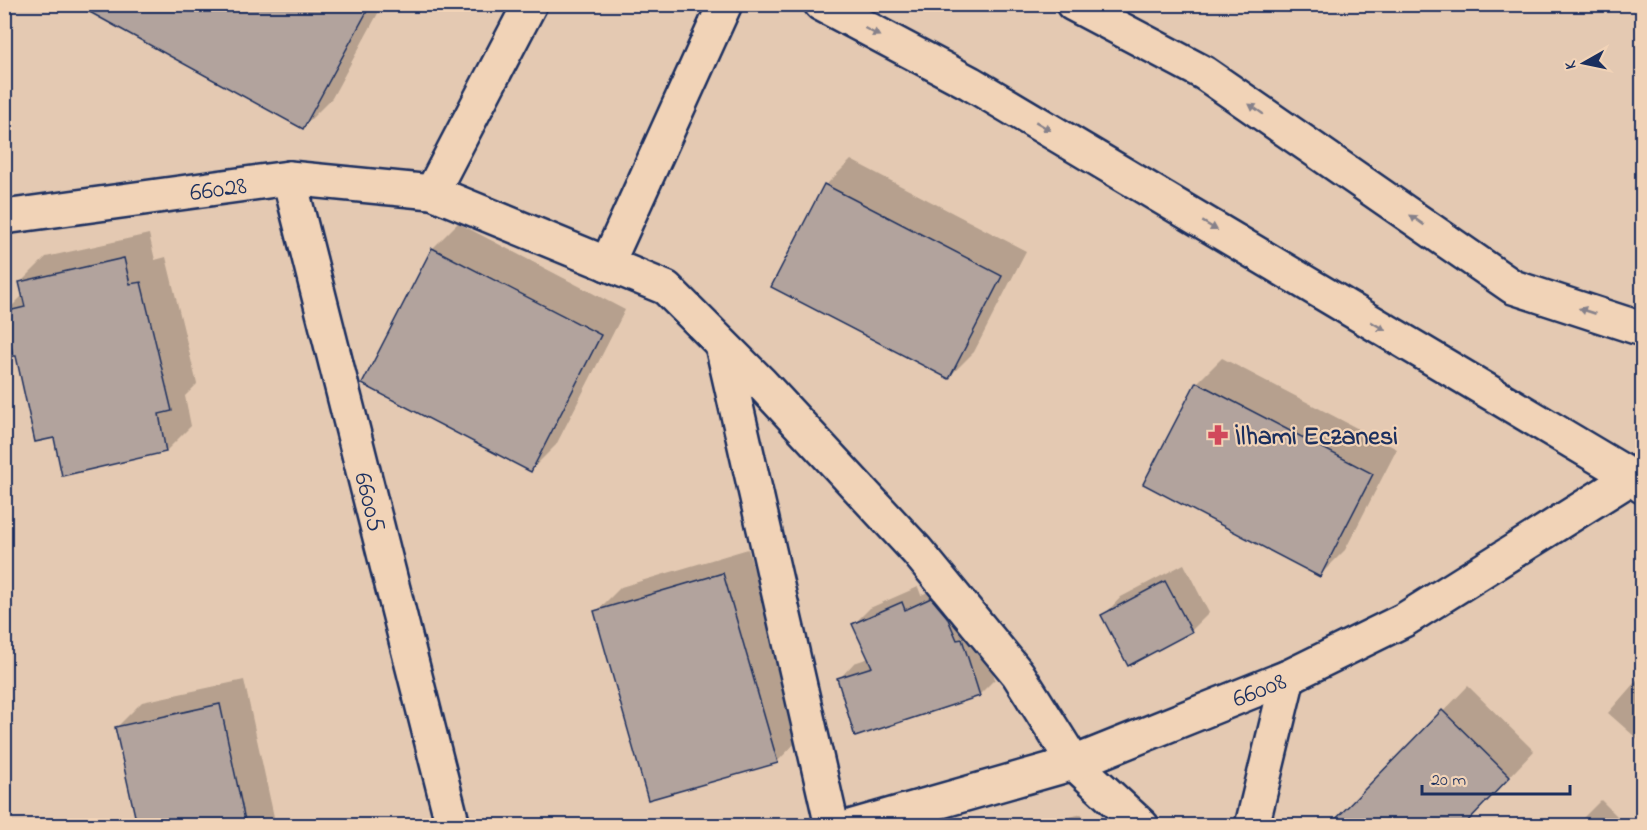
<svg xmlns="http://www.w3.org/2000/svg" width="1647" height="830" viewBox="0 0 1647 830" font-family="'Indie Flower',sans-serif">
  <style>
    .shadow { fill: #0003 }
    .building { fill: #b2a39d; stroke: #1b2f5e; stroke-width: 1.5 }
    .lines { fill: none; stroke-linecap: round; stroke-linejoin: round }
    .minor-casing { stroke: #1b2f5e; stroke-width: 38 }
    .secondary-casing { stroke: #1b2f5e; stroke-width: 38 }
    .minor { stroke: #f1d3b7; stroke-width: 33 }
    .secondary { stroke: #f1d3b7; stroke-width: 33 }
    .oneway { fill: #86818a }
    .labels { text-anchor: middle; stroke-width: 4.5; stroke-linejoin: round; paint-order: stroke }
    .street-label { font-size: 26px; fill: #1b2f5e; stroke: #f1d3b7 }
    .poi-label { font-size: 26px; font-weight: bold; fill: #1b2f5e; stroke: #f1d3b7; text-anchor: start }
  </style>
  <rect width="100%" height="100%" fill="#e4c9b2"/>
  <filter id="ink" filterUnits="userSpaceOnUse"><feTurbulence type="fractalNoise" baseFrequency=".0167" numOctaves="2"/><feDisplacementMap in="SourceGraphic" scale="12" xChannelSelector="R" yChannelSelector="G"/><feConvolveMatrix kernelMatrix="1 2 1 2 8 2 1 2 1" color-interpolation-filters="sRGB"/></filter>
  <g filter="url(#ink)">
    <!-- shadow -->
    <g class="shadow">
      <polygon points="134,4 383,4 332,98 303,127"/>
      <polygon points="851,160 1026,251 974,352 949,377 826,185"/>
      <polygon points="458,223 625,310 556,445 531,470 364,384 433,248"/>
      <polygon points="149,234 155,260 166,257 197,384 185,396 191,426 166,451 55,436 6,312 24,294 21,282 46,257"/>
      <polygon points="1222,358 1397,449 1345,550 1320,575 1197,383"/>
      <polygon points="748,549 802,736 777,762 596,612 621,587"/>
      <polygon points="1184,564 1209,613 1191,631 1103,616 1121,597"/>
      <polygon points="948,583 977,624 995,679 979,695 839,679 854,663 869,658 854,624 870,608 918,587 921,595"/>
      <polygon points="1642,674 1642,743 1608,713"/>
      <polygon points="244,680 276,826 138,826 116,728 142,702"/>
      <polygon points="1468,686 1534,751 1463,826 1332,826"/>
      <polygon points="1601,800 1627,826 1575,826"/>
      <polygon points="1082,814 1085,826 1031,826"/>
    </g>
    <!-- building -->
    <g class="building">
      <polygon points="75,4 371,4 303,129"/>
      <polygon points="824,184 1002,276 949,379 771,287"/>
      <polygon points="432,248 601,335 531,472 362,384"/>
      <polygon points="124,258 130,284 141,282 172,411 159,414 166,452 62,476 54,438 35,442 16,356 13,356 4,312 25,307 19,282"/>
      <polygon points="1196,382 1373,474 1320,577 1143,484"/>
      <polygon points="723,573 778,763 648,800 594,611"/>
      <polygon points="1165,581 1192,632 1128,666 1101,615"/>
      <polygon points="931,598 947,617 957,640 962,639 980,696 855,737 837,678 872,667 852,624 902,602 905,610"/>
      <polygon points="220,704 246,825 137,825 115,727"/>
      <polygon points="1442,710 1510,777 1464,825 1330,825"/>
    </g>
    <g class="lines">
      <!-- minor casing -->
      <g class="minor-casing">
        <g id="minor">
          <path id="s1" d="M 289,178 L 453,826"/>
          <polyline points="432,192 530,4"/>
          <path id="s2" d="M 4,217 L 289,178 L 432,192 L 666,288 L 761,383 L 917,551 L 1018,674 L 1074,763 L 1142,826"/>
          <polyline points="607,264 725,4"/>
          <polyline points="722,345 832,826"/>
          <path id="s3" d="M 853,826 L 1074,763 L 1288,677 L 1404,620 L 1632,477"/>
          <polyline points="1252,826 1288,677"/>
        </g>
      </g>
      <!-- secondary casing -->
      <g class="secondary-casing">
        <g id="secondary">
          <polyline points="821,4 970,83 1632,477 1642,486"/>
          <polyline points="1073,4 1204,73 1513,287 1642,329"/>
        </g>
      </g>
      <!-- minor -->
      <use href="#minor" class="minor"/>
      <!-- secondary -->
      <use href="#secondary" class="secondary"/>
    </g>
    <!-- one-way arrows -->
    <defs><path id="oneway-solid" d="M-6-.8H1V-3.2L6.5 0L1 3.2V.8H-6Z" transform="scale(1.5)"/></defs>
    <g class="oneway">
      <use href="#oneway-solid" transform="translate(872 32) rotate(28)"/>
      <use href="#oneway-solid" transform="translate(1256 109) rotate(-145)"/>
      <use href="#oneway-solid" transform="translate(1043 126) rotate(31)"/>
      <use href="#oneway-solid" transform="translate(1417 220) rotate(-145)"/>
      <use href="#oneway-solid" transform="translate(1210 226) rotate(31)"/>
      <use href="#oneway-solid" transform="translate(1587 311) rotate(-162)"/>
      <use href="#oneway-solid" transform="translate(1378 326) rotate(31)"/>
    </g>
  </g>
  <!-- icons -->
  <defs>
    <g id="pharmacy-bare" transform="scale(1.62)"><path d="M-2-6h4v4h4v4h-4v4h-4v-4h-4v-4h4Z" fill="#d1495b" stroke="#f1d3b7" stroke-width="2.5" paint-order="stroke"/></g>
  </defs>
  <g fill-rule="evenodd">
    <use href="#pharmacy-bare" x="1218" y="435"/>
  </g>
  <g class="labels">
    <!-- street labels -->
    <g class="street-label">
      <text dy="9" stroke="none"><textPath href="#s2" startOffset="216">66028</textPath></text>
      <text dy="9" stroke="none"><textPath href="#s1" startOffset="334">66005</textPath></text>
      <text dy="9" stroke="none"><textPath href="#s3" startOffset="429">66008</textPath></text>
    </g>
    <!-- poi labels -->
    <g class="poi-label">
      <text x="1235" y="444">İlhami Eczanesi</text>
    </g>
  </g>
  <!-- margin -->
  <rect width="1647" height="830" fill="none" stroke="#f1d3b7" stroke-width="24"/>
  <rect x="12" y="12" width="1623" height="806" fill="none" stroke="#1b2f5e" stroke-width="2" filter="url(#ink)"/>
  <!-- north arrow -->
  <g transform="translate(1584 63) rotate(261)" stroke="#f1d3b7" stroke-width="4.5" paint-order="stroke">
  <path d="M0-4.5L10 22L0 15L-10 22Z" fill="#1b2f5e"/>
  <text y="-9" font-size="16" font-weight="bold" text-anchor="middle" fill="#1b2f5e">K</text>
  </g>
  <!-- scale -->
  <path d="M1422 785v9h148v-9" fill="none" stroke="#1b2f5e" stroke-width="3"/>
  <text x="1431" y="785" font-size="18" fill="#1b2f5e" stroke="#f1d3b7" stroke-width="4.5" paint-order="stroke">20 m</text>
</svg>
